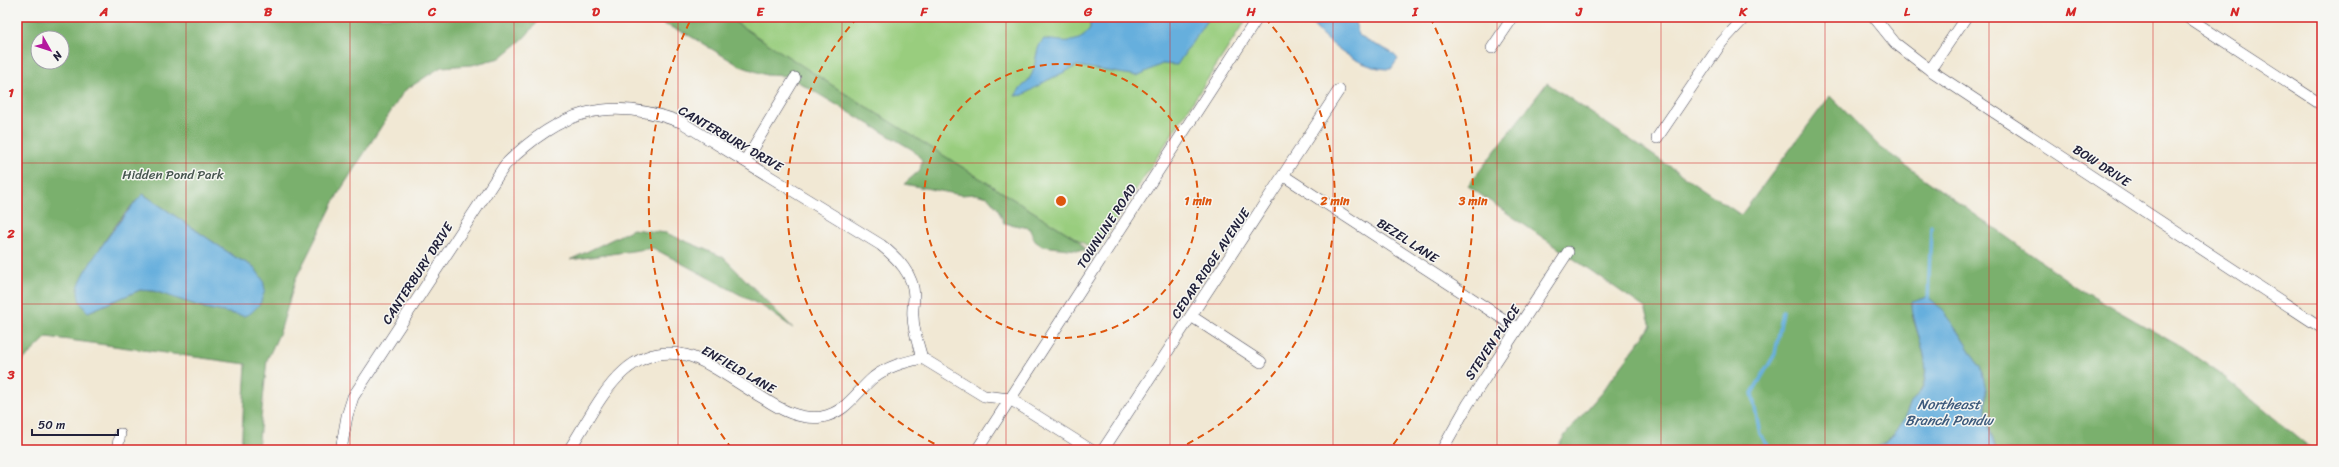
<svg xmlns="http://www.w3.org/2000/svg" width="2339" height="467" viewBox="0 0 2339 467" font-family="Sriracha,sans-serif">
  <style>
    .green { fill: #99cd7e; stroke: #5e785c }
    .forest { fill: #7ab06d; stroke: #4e6954; fill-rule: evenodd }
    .water { fill: #66afdd; stroke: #44688c }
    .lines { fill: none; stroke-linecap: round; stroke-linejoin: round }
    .stream { stroke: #66afdd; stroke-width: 3.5 }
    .minor-casing { stroke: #414052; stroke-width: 12 }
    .minor { stroke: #fff; stroke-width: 11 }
    .grid { fill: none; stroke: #d62828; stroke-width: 1; stroke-opacity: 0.55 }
    .ring { fill: none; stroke: #de560e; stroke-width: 2; stroke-dasharray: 7 5 }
    .labels { text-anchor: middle; stroke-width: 3; stroke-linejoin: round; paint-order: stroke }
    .street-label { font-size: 13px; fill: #22223b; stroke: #f6f6f2 }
    .park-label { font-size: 13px; fill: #46554f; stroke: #f6f6f2 }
    .water-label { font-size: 14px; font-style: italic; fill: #3d5a7c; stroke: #f6f6f2 }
    .centre { fill: #de560e; stroke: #f6f6f2; stroke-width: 2 }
    .ring-label { font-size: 12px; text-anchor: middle; font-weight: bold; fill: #de560e; stroke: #f6f6f2; stroke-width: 3; stroke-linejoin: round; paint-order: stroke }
    .neatline { fill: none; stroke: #d62828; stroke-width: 1.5 }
    .grid-label { font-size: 13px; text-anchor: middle; font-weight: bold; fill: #d62828 }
  </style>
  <rect width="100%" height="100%" fill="#f6f6f2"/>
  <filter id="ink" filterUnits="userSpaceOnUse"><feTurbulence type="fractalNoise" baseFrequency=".025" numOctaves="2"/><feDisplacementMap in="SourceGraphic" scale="8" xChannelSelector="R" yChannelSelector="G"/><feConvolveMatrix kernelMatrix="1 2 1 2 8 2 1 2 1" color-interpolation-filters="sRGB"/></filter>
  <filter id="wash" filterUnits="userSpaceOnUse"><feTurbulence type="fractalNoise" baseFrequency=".012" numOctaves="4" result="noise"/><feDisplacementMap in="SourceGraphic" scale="16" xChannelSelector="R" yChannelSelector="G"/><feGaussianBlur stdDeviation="0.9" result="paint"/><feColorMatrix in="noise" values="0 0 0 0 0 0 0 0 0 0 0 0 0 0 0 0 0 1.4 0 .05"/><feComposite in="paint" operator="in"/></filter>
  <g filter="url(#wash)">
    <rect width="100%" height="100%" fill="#f1e8d4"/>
    <!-- green -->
    <polygon class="green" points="727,17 1248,17 1096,251 841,91"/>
    <!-- forest -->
    <g class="forest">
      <path d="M 21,17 L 542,17 L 524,38 L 500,58 L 472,65 L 441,67 L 404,91 L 338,194 L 296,278 L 280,332 L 267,360 L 258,449 L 241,450 L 246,364 L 47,337 L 17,366 L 17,32 ZM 38,38 L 62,38 L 62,62 L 38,62 ZM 143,194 L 235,257 L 254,267 L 208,309 L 154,291 L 140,290 L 88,312 L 78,289 C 93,257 117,218 143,194 Z"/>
      <polygon points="647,17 727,17 841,91 1078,240 1086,251 1042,246 1035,241 1029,228 1004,223 998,209 988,197 975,194 961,195 904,184 920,170 922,160 913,150 788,76 766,75 740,66 685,33"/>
      <path d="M 1547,83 L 1741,215 L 1830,96 L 1880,147 L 2081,290 L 2183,348 L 2223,376 L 2313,450 L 1996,450 L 1986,416 L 1986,390 L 1978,365 L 1958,332 L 1945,317 L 1912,315 C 1918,337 1932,365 1922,387 C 1919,394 1912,400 1909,407 C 1899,431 1895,436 1873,450 L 1556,450 L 1565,435 L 1601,393 L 1651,326 L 1645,308 L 1468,186 Z"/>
      <polygon points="633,229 666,233 723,257 793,328 765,308 653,248 570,260"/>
    </g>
    <!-- water -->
    <g class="water">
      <path d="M 1090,17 L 1209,17 L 1177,65 L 1162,64 L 1137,76 L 1077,66 L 1046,81 L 1023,95 L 1015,96 C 1020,87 1028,83 1032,74 C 1037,62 1035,47 1044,39 C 1062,41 1079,46 1090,29 Z"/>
      <path d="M 1313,17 L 1352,17 C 1357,22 1356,33 1361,37 C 1373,46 1389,47 1398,59 L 1391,69 C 1361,70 1330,45 1311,23 Z"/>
      <path d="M 143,194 L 235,257 L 254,267 L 263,280 L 265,290 L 260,304 L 251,313 L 244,316 L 208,309 L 154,291 L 140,290 L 88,312 C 81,305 78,300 78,290 C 78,274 130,206 143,194 Z"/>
      <path d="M 1927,297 C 1941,303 1970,350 1978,365 L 1981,367 L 1986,390 L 1986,416 L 1996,450 L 1873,450 C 1897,435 1898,431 1909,407 C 1912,399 1920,394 1923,386 C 1933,358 1912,330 1912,302 Z"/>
    </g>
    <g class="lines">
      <!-- stream -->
      <g class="stream">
        <polyline points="1928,301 1931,226"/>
        <polyline points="1771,450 1760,434 1752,393 1775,354 1783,311"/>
      </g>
    </g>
  </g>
  <g filter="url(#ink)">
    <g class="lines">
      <!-- minor casing -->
      <g class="minor-casing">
        <g id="minor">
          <polyline points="1874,17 1895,43 1930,70 2322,328"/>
          <polyline points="2187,17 2322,105"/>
          <polyline points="1492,48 1513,17"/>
          <polyline points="1930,70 1966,17"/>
          <polyline points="1657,138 1722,42 1745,17"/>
          <polyline points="745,161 795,78"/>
          <polyline points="1284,176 1517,328"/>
          <polyline points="1191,316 1261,362"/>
          <polyline points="117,450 120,434"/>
          <path d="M 341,450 L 347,416 L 353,397 L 505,165 C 559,111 607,95 681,122 L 881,245 C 897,258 914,274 914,297 C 914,303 912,309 913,316 C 913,330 918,344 922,358 L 984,396 L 1010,399 L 1091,450"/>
          <path d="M 569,450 C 598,406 622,341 686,355 C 707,360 743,387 763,398 C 781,410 800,420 822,417 C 847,412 856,392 874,377 C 888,366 906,362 922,358"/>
          <polyline points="977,450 1258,17"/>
          <polyline points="1103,450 1339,90"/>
          <polyline points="1442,450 1468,404 1568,252"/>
        </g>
      </g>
      <!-- minor -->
      <use href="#minor" class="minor"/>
    </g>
  </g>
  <!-- grid -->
  <path class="grid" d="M 186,17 L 186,450M 350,17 L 350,450M 514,17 L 514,450M 678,17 L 678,450M 842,17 L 842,450M 1006,17 L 1006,450M 1170,17 L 1170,450M 1333,17 L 1333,450M 1497,17 L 1497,450M 1661,17 L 1661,450M 1825,17 L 1825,450M 1989,17 L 1989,450M 2153,17 L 2153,450M 17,163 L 2322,163M 17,304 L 2322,304"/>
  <!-- distance rings -->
  <g class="ring">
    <circle cx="1061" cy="201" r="137"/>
    <path d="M945 449A274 274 0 0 1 857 18M1265 18A274 274 0 0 1 1177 449"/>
    <path d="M732 449A412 412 0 0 1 692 17M1430 17A412 412 0 0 1 1390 449"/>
  </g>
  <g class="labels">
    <!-- street labels -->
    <g class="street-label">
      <text transform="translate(731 138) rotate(30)" y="5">CANTERBURY DRIVE</text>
      <text transform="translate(2102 165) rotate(33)" y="5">BOW DRIVE</text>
      <text transform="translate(1106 226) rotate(-57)" y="5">TOWNLINE ROAD</text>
      <text transform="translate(1408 240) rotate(33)" y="5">BEZEL LANE</text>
      <text transform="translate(1210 263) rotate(-56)" y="5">CEDAR RIDGE AVENUE</text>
      <text transform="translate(417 273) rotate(-57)" y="5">CANTERBURY DRIVE</text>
      <text transform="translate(1492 342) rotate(-56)" y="5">STEVEN PLACE</text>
      <text transform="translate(739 369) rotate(30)" y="5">ENFIELD LANE</text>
    </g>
    <!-- park labels -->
    <g class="park-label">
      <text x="173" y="179">Hidden Pond Park</text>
    </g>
    <!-- water labels -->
    <g class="water-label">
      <text x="1949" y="409">Northeast<tspan x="1949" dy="16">Branch Pondw</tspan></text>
    </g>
  </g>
  <circle cx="1061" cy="201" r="6" class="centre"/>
  <g class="ring-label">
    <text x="1198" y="205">1 min</text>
    <text x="1335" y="205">2 min</text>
    <text x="1473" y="205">3 min</text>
  </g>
  <!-- margin -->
  <rect width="2339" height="467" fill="none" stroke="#f6f6f2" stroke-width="44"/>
  <!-- north arrow -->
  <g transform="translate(50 50) rotate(129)"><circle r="19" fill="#f6f6f2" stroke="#a1a1a9"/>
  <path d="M0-3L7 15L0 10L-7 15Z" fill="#b5179e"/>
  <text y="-6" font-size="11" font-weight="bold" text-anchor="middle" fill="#22223b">N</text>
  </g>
  <!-- scale -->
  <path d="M32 429v6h86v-6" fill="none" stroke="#22223b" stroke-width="2"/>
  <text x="38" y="429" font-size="12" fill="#22223b" stroke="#f6f6f2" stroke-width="3" paint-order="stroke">50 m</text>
  <rect x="22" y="22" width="2295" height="423" class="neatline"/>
  <g class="grid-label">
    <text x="104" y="16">A</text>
    <text x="268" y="16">B</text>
    <text x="432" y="16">C</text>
    <text x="596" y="16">D</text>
    <text x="760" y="16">E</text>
    <text x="924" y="16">F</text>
    <text x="1088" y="16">G</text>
    <text x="1251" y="16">H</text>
    <text x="1415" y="16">I</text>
    <text x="1579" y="16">J</text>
    <text x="1743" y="16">K</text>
    <text x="1907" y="16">L</text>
    <text x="2071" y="16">M</text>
    <text x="2235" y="16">N</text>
    <text x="11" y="97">1</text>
    <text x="11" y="238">2</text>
    <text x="11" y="379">3</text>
  </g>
</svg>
